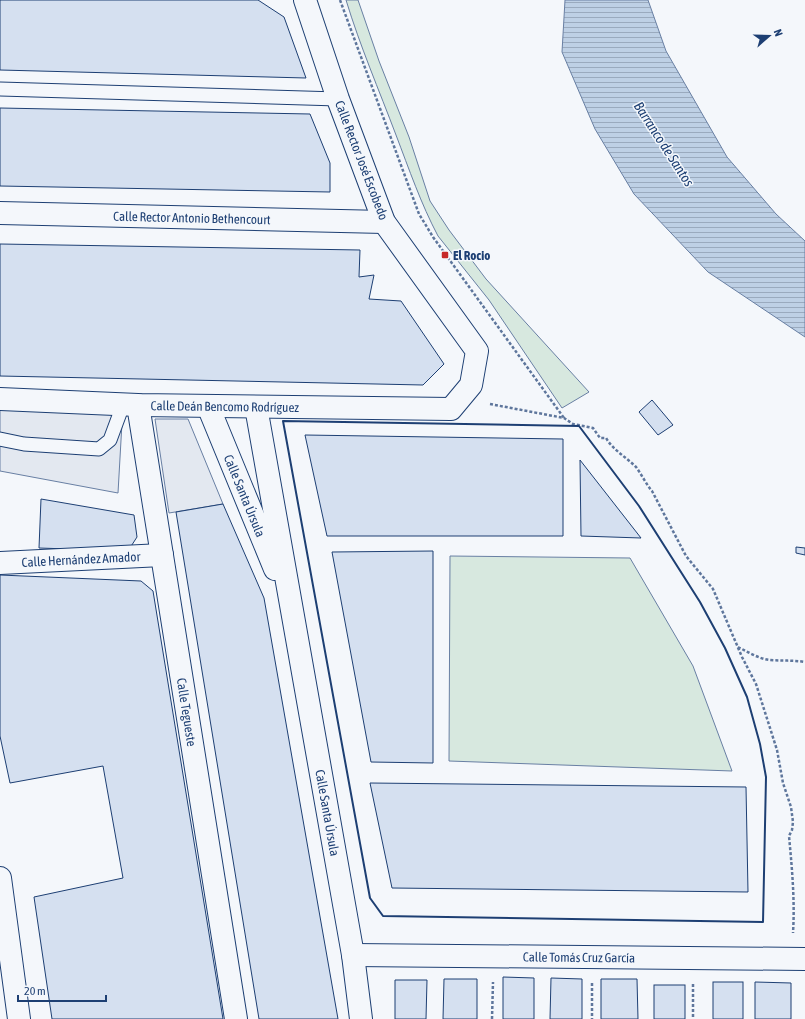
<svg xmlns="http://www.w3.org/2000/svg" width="805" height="1019" viewBox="0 0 805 1019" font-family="'Asap Condensed',sans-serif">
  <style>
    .green { fill: #d7e8df; stroke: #687fa3 }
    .parking { fill: #e3e8f0; stroke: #687fa3 }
    .water { fill: url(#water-rules); stroke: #687fa3 }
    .building { fill: #d5e0f0; stroke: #1d3f73 }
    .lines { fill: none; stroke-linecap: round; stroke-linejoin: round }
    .service-casing { stroke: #1d3f73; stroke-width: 15 }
    .minor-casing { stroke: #1d3f73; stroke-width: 24 }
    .path { stroke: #5e769c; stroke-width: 2.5; stroke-dasharray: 3 2; stroke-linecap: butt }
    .service { stroke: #f4f7fb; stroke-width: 13 }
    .minor { stroke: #f4f7fb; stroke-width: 22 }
    .wall { stroke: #1d3f73; stroke-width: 2 }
    .poi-dot { fill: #c62828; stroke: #f4f7fb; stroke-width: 1.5 }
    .labels { text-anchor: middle; stroke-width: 3; stroke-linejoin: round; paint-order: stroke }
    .street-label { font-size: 13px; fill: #1d3f73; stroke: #f4f7fb }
    .poi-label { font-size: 13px; font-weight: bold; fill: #1d3f73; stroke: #f4f7fb; text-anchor: start }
    .water-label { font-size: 14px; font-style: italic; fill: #1d3f73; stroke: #f4f7fb }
  </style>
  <defs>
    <pattern id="water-rules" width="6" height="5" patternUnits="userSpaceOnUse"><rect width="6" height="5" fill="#bed0e5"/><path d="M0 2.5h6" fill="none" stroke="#9aaabe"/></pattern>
  </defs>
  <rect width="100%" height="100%" fill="#f4f7fb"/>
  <!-- green -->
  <g class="green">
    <path d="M 346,0 L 358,0 L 379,61 L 409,137 L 430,201 L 449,230 L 486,279 L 589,392 L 562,408 L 489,300 L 438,236 C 421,204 409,169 396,135 C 379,90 360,46 346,0 Z"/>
    <polygon points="450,556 630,558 693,666 732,771 449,761"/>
  </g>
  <!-- parking -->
  <g class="parking">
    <polygon points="0,399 123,405 118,493 0,471"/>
    <polygon points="155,419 188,419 223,504 169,513"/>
  </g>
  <!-- water -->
  <polygon class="water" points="565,0 648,0 666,51 727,157 776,214 805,241 805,337 708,272 634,194 595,129 562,52"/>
  <!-- building -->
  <g class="building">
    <polygon points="0,0 258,0 284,17 306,78 0,70"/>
    <polygon points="0,108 310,114 330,163 330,192 0,186"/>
    <polygon points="0,244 360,250 359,277 374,275 369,299 401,301 444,364 423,385 0,376"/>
    <polygon points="652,400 673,425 658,435 639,412"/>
    <polygon points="305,435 563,439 563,536 327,536"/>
    <polygon points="580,460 641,538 581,536"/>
    <polygon points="41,499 134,515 137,537 128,551 39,548"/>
    <polygon points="223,504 264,598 338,1019 259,1019 176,512"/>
    <polygon points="796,547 805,548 805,555 796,553"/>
    <polygon points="433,551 433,763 371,762 332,552"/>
    <polygon points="0,575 141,581 153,591 223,1019 52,1019 34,897 123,878 103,766 10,783 0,736"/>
    <polygon points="370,783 746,787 748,892 392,888"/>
    <polygon points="503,977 534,978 534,1019 503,1019"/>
    <polygon points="551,978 582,979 582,1019 550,1019"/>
    <polygon points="444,979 477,979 477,1019 443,1019"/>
    <polygon points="601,979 637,979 638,1019 601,1019"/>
    <polygon points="395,980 427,980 426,1019 395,1019"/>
    <rect x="713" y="982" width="30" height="37"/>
    <polygon points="755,982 791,983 791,1019 755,1019"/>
    <rect x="654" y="985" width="31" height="34"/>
  </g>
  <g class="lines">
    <!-- service casing -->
    <g class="service-casing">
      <g id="service">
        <polyline points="0,89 338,99"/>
        <polyline points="0,439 24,444 99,449 110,440 123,405"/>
      </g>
    </g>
    <!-- minor casing -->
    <g class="minor-casing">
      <g id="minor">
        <path id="s1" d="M 0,213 L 384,222"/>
        <path id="s2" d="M 0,399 L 138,405 L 451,409 L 471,385 L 477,351 L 384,222 L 338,99 L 305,0"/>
        <path id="s3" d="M 138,405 L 236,1019"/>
        <path id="s4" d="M 208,406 L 275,569"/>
        <path id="s5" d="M 256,407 L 353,955 L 361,1019"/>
        <path id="s6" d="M 0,563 L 162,555"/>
        <polyline points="0,878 19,1019"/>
        <path id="s7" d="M 353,955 L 805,959"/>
      </g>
    </g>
    <!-- path -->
    <g class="path">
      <polyline points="340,0 419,214 433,237 564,418"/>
      <path d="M 490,404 L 564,418 L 573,424 L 593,428 L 600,438 L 606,438 C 613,450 626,457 636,467 C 642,475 646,484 652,491 L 686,556 L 713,589 L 742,657 L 756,684 L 777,750 L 783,783 L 791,807 L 793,822 L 792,830 L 789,836 C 792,868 795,901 793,933"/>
      <path d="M 738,647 C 748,652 759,659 770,660 C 782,661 793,660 805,662"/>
      <polyline points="592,983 592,1019"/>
      <polyline points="693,984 693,1019"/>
      <polyline points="492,1019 493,982"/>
    </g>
    <!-- service -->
    <use href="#service" class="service"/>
    <!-- minor -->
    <use href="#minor" class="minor"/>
    <!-- wall -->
    <polygon class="wall" points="283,421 579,426 639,506 700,602 725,648 747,697 760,744 766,777 763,922 383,916 370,898"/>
  </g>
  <!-- markers -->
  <rect class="poi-dot" x="441" y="251" width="8" height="8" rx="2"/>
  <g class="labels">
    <!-- street labels -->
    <g class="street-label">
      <text transform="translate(362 160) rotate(69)" y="5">Calle Rector José Escobedo</text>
      <text dy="5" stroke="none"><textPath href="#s1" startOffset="192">Calle Rector Antonio Bethencourt</textPath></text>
      <text dy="5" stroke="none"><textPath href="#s2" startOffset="225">Calle Deán Bencomo Rodríguez</textPath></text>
      <text dy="5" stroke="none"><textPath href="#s4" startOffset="97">Calle Santa Úrsula</textPath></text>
      <text dy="5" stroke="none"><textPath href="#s6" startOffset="81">Calle Hernández Amador</textPath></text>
      <text dy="5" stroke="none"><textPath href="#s3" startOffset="311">Calle Tegueste</textPath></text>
      <text dy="5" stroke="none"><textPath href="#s5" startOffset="412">Calle Santa Úrsula</textPath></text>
      <text dy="5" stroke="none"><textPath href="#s7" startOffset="226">Calle Tomás Cruz García</textPath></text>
    </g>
    <!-- poi labels -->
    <g class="poi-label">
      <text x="453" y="260">El Rocio</text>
    </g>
    <!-- water labels -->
    <g class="water-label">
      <text transform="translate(664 144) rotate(57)" y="5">Barranco de Santos</text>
    </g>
  </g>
  <!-- north arrow -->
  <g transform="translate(769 36) rotate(70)" stroke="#f4f7fb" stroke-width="3" paint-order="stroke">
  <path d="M0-3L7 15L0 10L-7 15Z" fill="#1d3f73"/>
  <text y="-6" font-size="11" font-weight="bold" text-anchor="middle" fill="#1d3f73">N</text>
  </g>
  <!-- scale -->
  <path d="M18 995v6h88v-6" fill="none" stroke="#1d3f73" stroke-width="2"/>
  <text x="24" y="995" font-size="12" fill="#1d3f73" stroke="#f4f7fb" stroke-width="3" paint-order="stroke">20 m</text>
</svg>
